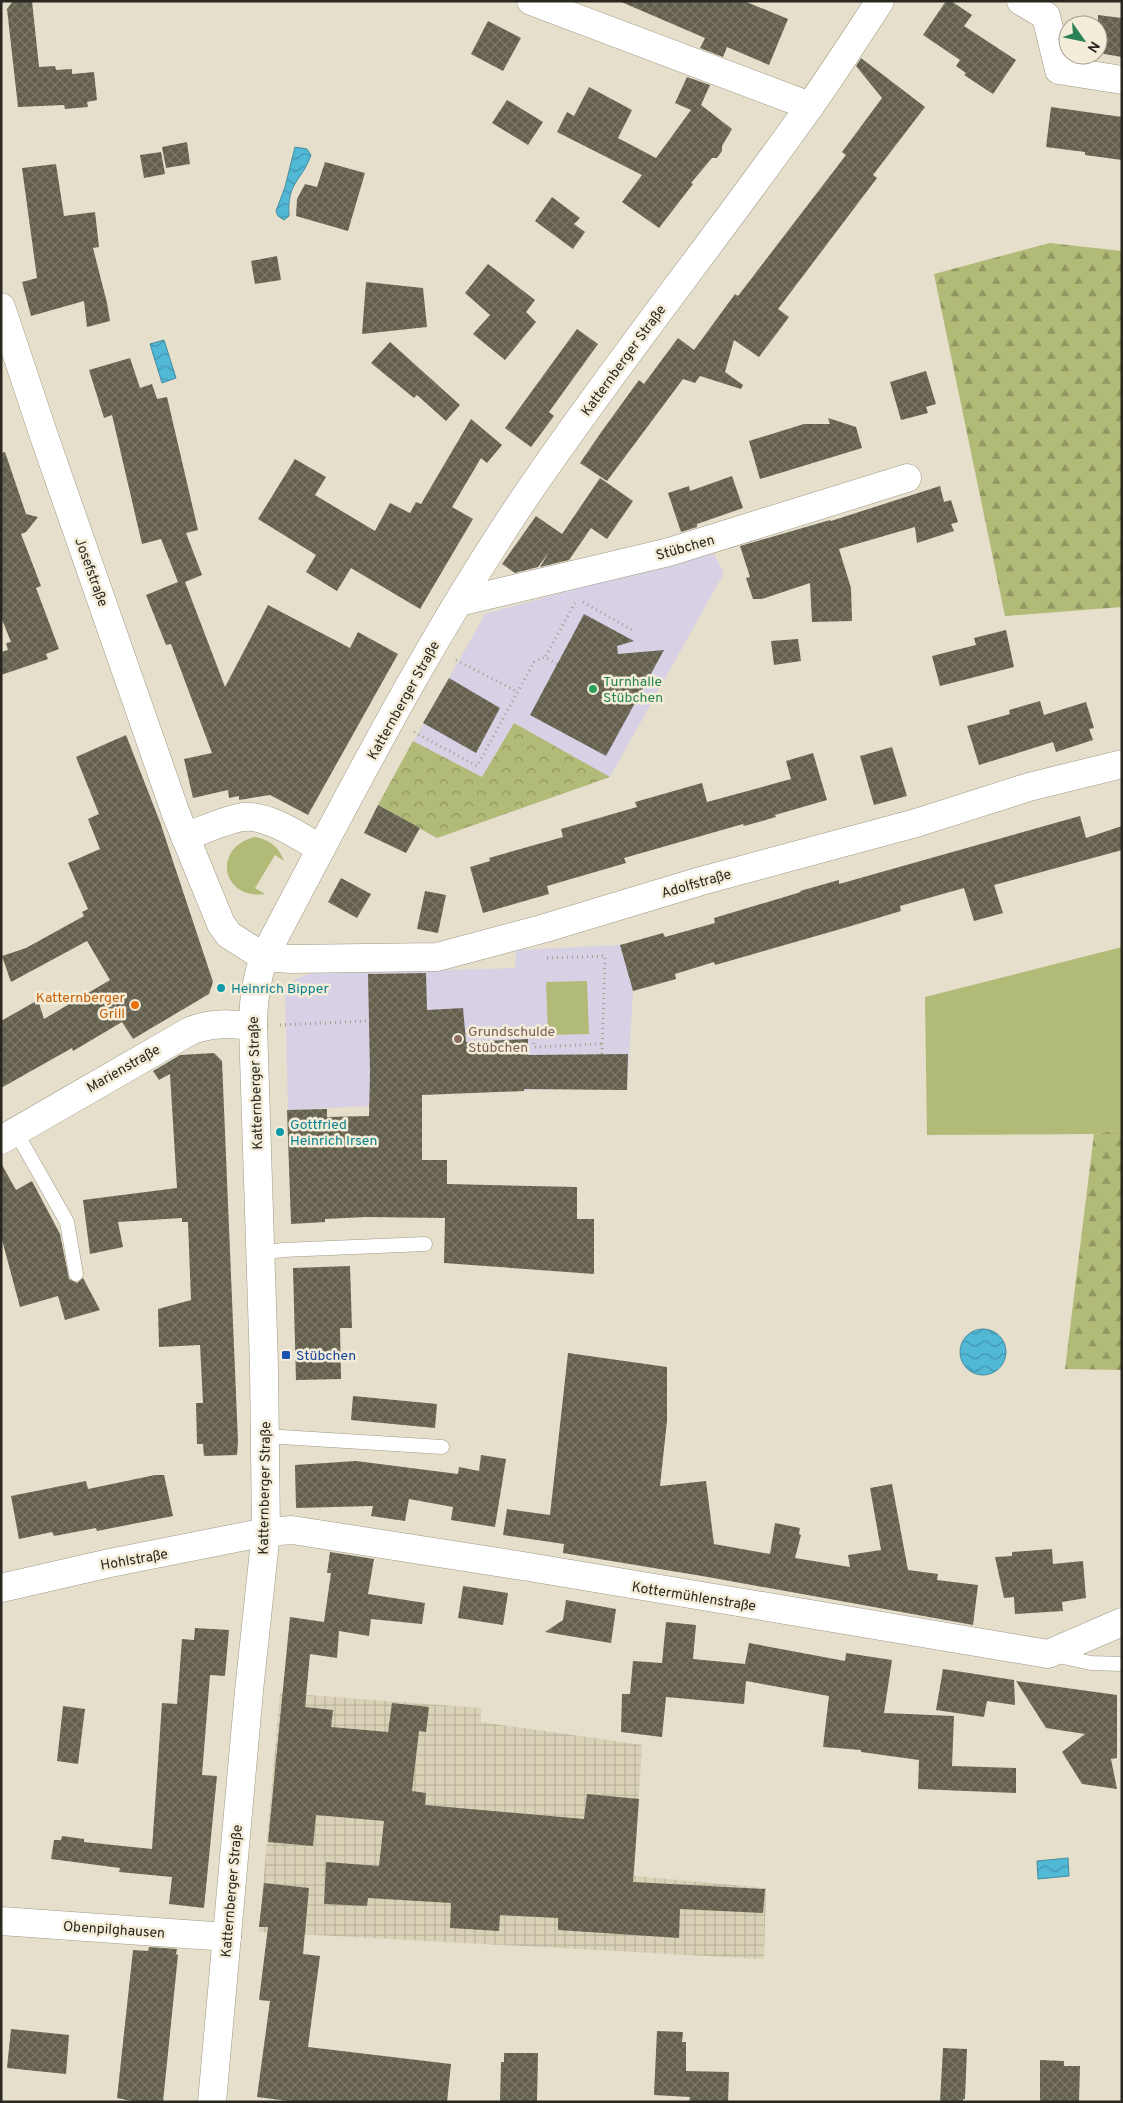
<svg xmlns="http://www.w3.org/2000/svg" width="1123" height="2103" viewBox="0 0 1123 2103" font-family="Overpass,sans-serif">
  <style>
    .industrial { fill: url(#industrial-grid) }
    .education { fill: #d8d1e6 }
    .green { fill: #b2ba77 }
    .forest { fill: url(#forest-firs) }
    .park { fill: url(#park-crowns) }
    .water { fill: url(#water-waves); stroke: #458c9f }
    .building { fill: url(#building-cross-hatch) }
    .lines { fill: none; stroke-linecap: round; stroke-linejoin: round }
    .lane-casing { stroke: #9e9986; stroke-width: 15 }
    .street-casing { stroke: #9e9986; stroke-width: 29 }
    .secondary-casing { stroke: #9e9986; stroke-width: 29 }
    .path { stroke: #a49f8f; stroke-width: 3; stroke-dasharray: 1 4; stroke-linecap: butt }
    .lane { stroke: #fff; stroke-width: 14 }
    .street { stroke: #fff; stroke-width: 28 }
    .secondary { stroke: #fff; stroke-width: 28 }
    .leisure-dot { fill: #2e9e5b; stroke: #f2ecd8; stroke-width: 2 }
    .culture-dot { fill: #0f9aa8; stroke: #f2ecd8; stroke-width: 2 }
    .food-dot { fill: #e8710a; stroke: #f2ecd8; stroke-width: 2 }
    .education-dot { fill: #8d6e63; stroke: #f2ecd8; stroke-width: 2 }
    .transit-dot { fill: #1a4fb4; stroke: #f2ecd8; stroke-width: 2 }
    .labels { text-anchor: middle; stroke-width: 5; stroke-linejoin: round; paint-order: stroke }
    .street-label { font-size: 14px; fill: #29271f; stroke: #f2ecd8 }
    .leisure-label { font-size: 14px; fill: #27864d; stroke: #f2ecd8; text-anchor: start }
    .culture-label { font-size: 14px; fill: #0d838f; stroke: #f2ecd8; text-anchor: start }
    .food-label { font-size: 14px; fill: #c56008; stroke: #f2ecd8; text-anchor: end }
    .education-label { font-size: 14px; fill: #785e54; stroke: #f2ecd8; text-anchor: start }
    .transit-label { font-size: 14px; fill: #164399; stroke: #f2ecd8; text-anchor: start }
  </style>
  <defs>
    <pattern id="industrial-grid" width="8" height="8" patternUnits="userSpaceOnUse" patternTransform="scale(1.25)"><rect width="8" height="8" fill="#dad2b7"/><path d="M0 4h8M4 0v8" fill="none" stroke="#bbb49d"/></pattern>
    <pattern id="forest-firs" width="22" height="20" patternUnits="userSpaceOnUse" patternTransform="scale(1.25)"><rect width="22" height="20" fill="#b2ba77"/><path d="M5 1l3.5 6h-7zM16 11l3.5 6h-7z" fill="#919761"/></pattern>
    <pattern id="park-crowns" width="20" height="18" patternUnits="userSpaceOnUse" patternTransform="scale(1.25)"><rect width="20" height="18" fill="#b2ba77"/><path d="M2 6a3 3 0 1 1 6 0M12 15a3 3 0 1 1 6 0" fill="none" stroke="#919761"/></pattern>
    <pattern id="water-waves" width="16" height="10" patternUnits="userSpaceOnUse" patternTransform="scale(1.25)"><rect width="16" height="10" fill="#51b8d6"/><path d="M0 5q4-4 8 0t8 0" fill="none" stroke="#4396ad"/></pattern>
    <pattern id="building-cross-hatch" width="8" height="8" patternUnits="userSpaceOnUse" patternTransform="scale(1.25)"><rect width="8" height="8" fill="#645f4d"/><path d="M0 0l8 8M0 8l8-8" fill="none" stroke="#7b7769"/></pattern>
  </defs>
  <rect width="100%" height="100%" fill="#e5dfcb"/>
  <!-- industrial -->
  <polygon class="industrial" points="280,1693 481,1708 481,1722 642,1745 634,1876 766,1888 764,1959 259,1932"/>
  <!-- education -->
  <g class="education">
    <polygon points="714,554 724,573 610,777 437,838 378,805 485,614 673,562"/>
    <polygon points="620,945 633,991 627,1090 559,1089 416,1095 369,1106 288,1110 285,995 290,984 296,979 308,974 326,973 515,968 516,950"/>
  </g>
  <!-- green -->
  <g class="green">
    <path d="M 255,837 C 270,840 278,846 284,861 L 275,855 L 255,888 L 265,894 C 221,900 212,847 255,837 Z"/>
    <polygon points="1122,947 1122,1130 1094,1134 927,1135 925,997"/>
    <polygon points="587,981 589,1034 548,1035 546,982"/>
  </g>
  <!-- forest -->
  <g class="forest">
    <polygon points="1050,243 1122,251 1122,607 1005,616 934,274"/>
    <polygon points="1122,1130 1122,1370 1065,1369 1094,1134"/>
  </g>
  <!-- park -->
  <polygon class="park" points="514,723 610,777 437,838 378,805 413,741 482,777"/>
  <!-- water -->
  <g class="water">
    <path d="M 295,147 L 307,149 L 311,155 C 301,183 287,181 289,216 L 284,220 L 278,216 L 276,211 L 285,187 Z"/>
    <polygon points="164,340 176,378 162,383 150,344"/>
    <circle cx="983" cy="1352" r="23"/>
    <polygon points="1068,1858 1069,1876 1038,1879 1037,1861"/>
  </g>
  <!-- building -->
  <g class="building">
    <polygon points="13,1 32,1 39,67 55,66 56,70 72,69 72,74 94,72 97,100 87,102 88,107 65,109 64,105 18,107 7,9"/>
    <polygon points="619,1 744,1 788,19 769,65 727,47 723,57 700,48 705,38"/>
    <polygon points="946,1 951,1 972,15 964,26 1016,60 993,94 964,75 966,73 956,66 960,60 923,35"/>
    <polygon points="1098,15 1122,18 1122,57 1098,53"/>
    <polygon points="488,21 521,38 503,71 471,54"/>
    <polygon points="861,58 925,107 873,175 877,178 778,309 789,317 759,357 734,340 725,372 743,385 741,389 700,376 695,383 683,379 607,481 580,463 602,431 639,380 644,384 678,338 694,350 735,294 738,296 846,155 842,152 882,98 856,66"/>
    <polygon points="687,77 710,85 701,105 732,129 722,146 722,151 717,158 712,158 691,183 693,184 659,228 622,202 642,175 557,132 567,112 574,116 589,87 632,110 618,138 656,158 691,110 675,103"/>
    <polygon points="507,100 543,122 528,145 492,123"/>
    <polygon points="1051,107 1122,117 1122,160 1085,155 1085,152 1046,147"/>
    <polygon points="187,142 190,164 166,168 162,147"/>
    <polygon points="161,152 165,174 144,178 140,155"/>
    <polygon points="325,162 365,173 348,231 296,216 297,199 305,184 317,187"/>
    <polygon points="56,164 64,216 95,212 99,247 93,248 107,303 110,321 87,327 84,301 31,316 22,282 37,278 22,168"/>
    <polygon points="552,197 580,218 574,224 585,232 573,249 535,221"/>
    <polygon points="277,256 281,280 255,284 251,261"/>
    <polygon points="488,264 535,300 526,312 536,322 505,360 473,334 490,315 465,293"/>
    <polygon points="366,282 423,288 427,327 362,334"/>
    <polygon points="577,329 598,344 549,412 554,416 531,447 505,428"/>
    <polygon points="390,342 460,405 446,421 417,395 414,398 371,363"/>
    <polygon points="130,358 140,388 152,384 157,399 167,397 198,530 186,533 202,575 185,582 225,687 268,605 350,648 358,632 398,654 308,815 270,795 239,800 239,796 229,798 228,790 193,798 184,759 212,753 171,644 166,645 146,595 178,582 161,539 142,544 112,415 104,418 89,370"/>
    <polygon points="926,371 936,404 926,407 928,413 901,420 890,382"/>
    <polygon points="828,418 856,427 862,448 760,479 749,441 804,424 830,424"/>
    <polygon points="471,419 502,445 487,463 481,458 452,507 473,519 420,609 351,568 337,591 306,572 316,555 258,519 295,459 326,477 315,495 375,531 390,503 410,513 416,502 421,504"/>
    <polygon points="5,452 26,514 38,517 26,532 21,534 41,586 36,588 59,649 46,654 48,659 1,675 1,652 8,650 6,643 11,642 1,617 1,453"/>
    <polygon points="732,476 743,508 697,524 697,527 681,532 668,493 689,486 690,491"/>
    <polygon points="600,478 633,501 607,539 591,528 569,560 540,567 549,552 538,567 515,573 502,564 536,516 562,534"/>
    <polygon points="940,486 944,502 951,500 958,522 951,524 954,531 917,543 915,527 839,549 851,588 852,621 812,622 810,583 762,599 753,599 746,578 750,577 740,546 830,520 831,521"/>
    <polygon points="584,614 634,641 617,646 618,654 664,650 606,756 530,715"/>
    <polygon points="1006,630 1014,667 940,686 932,656 976,645 974,638"/>
    <polygon points="798,639 801,661 774,665 771,641"/>
    <polygon points="449,678 500,708 476,753 423,723"/>
    <polygon points="1040,701 1044,715 1086,702 1094,728 1089,729 1093,740 1056,752 1053,742 979,765 967,726 1010,714 1009,710"/>
    <polygon points="126,735 160,822 213,982 209,994 133,1039 122,1022 73,1051 72,1048 1,1088 1,1021 38,1000 44,1019 110,980 87,941 11,982 2,956 26,948 84,916 82,912 88,909 68,863 100,849 88,819 99,814 76,757"/>
    <polygon points="892,747 907,796 874,805 860,756"/>
    <polygon points="813,753 827,800 775,815 776,817 744,826 743,824 624,858 626,863 547,886 549,894 483,913 470,867 490,861 489,858 563,837 561,829 637,807 635,802 702,783 707,802 791,779 786,761"/>
    <polygon points="378,805 420,828 406,853 364,833"/>
    <polygon points="1080,816 1086,838 1122,826 1122,850 994,885 1003,913 974,921 964,888 900,906 901,911 851,926 715,965 714,962 675,974 676,979 633,991 620,945 663,933 665,937 715,923 714,918 801,892 800,891 839,880 839,884"/>
    <polygon points="341,878 371,894 357,918 328,902"/>
    <polygon points="425,891 446,895 438,933 417,929"/>
    <polygon points="426,973 427,1010 463,1008 466,1042 528,1039 528,1055 628,1054 627,1090 524,1089 524,1091 422,1095 422,1160 447,1160 447,1184 577,1187 577,1219 594,1219 594,1274 444,1263 445,1218 366,1217 325,1219 325,1222 291,1224 287,1110 327,1109 327,1117 369,1116 370,1071 368,974"/>
    <polygon points="214,1053 222,1061 238,1442 237,1455 204,1456 203,1444 197,1444 196,1403 203,1403 200,1345 159,1347 158,1309 191,1300 188,1222 182,1222 182,1218 118,1222 123,1247 90,1254 83,1200 177,1188 170,1074 159,1080 153,1071 180,1055"/>
    <polygon points="1,1163 16,1190 32,1181 60,1234 69,1279 77,1283 83,1278 100,1310 65,1320 58,1296 20,1307 1,1236"/>
    <polygon points="350,1266 352,1328 340,1328 341,1379 296,1380 293,1268"/>
    <polygon points="568,1353 667,1367 667,1421 660,1486 706,1481 714,1544 770,1554 775,1523 800,1528 799,1534 801,1535 795,1558 850,1567 848,1555 881,1550 870,1488 892,1484 908,1570 938,1574 937,1580 978,1585 973,1625 708,1577 563,1553 564,1544 503,1535 507,1509 550,1515"/>
    <polygon points="353,1396 437,1404 435,1428 351,1420"/>
    <polygon points="481,1455 506,1459 495,1527 451,1520 453,1507 409,1499 405,1521 371,1516 373,1506 296,1508 295,1465 356,1461 458,1474 459,1467 479,1471"/>
    <polygon points="155,1475 164,1475 173,1516 97,1531 96,1528 54,1536 52,1532 19,1539 11,1496 86,1481 88,1489"/>
    <polygon points="1052,1549 1053,1564 1083,1561 1086,1598 1062,1602 1063,1611 1015,1614 1014,1597 1004,1598 995,1557 1012,1556 1012,1552"/>
    <polygon points="330,1552 374,1559 368,1594 425,1603 422,1624 371,1619 369,1636 339,1631 337,1658 310,1654 305,1707 333,1710 331,1727 388,1732 392,1703 429,1707 426,1732 419,1731 412,1791 426,1793 425,1805 584,1819 587,1794 639,1799 633,1882 765,1889 763,1913 680,1909 679,1938 558,1930 558,1918 500,1915 499,1931 450,1928 451,1903 368,1898 367,1906 324,1904 326,1862 379,1866 384,1821 316,1815 313,1846 268,1842 290,1617 324,1622 331,1573 327,1573"/>
    <polygon points="463,1586 508,1593 503,1625 458,1618"/>
    <polygon points="566,1600 616,1609 611,1643 545,1632 563,1620"/>
    <polygon points="666,1622 696,1625 693,1659 745,1664 749,1643 845,1661 846,1653 892,1660 884,1713 954,1716 952,1766 1016,1768 1016,1793 918,1789 919,1760 861,1752 861,1750 823,1747 829,1696 746,1681 744,1704 666,1697 662,1737 621,1732 622,1694 630,1694 633,1661 662,1663"/>
    <polygon points="195,1628 229,1630 225,1676 210,1675 202,1775 217,1776 204,1908 169,1904 172,1877 119,1872 120,1868 51,1859 54,1840 61,1840 62,1836 84,1839 84,1842 152,1849 162,1703 177,1704 182,1639 194,1640"/>
    <polygon points="943,1669 1014,1680 1015,1705 987,1701 984,1717 936,1710"/>
    <polygon points="1016,1681 1117,1695 1117,1758 1111,1759 1117,1789 1082,1784 1062,1752 1085,1734 1046,1728"/>
    <polygon points="63,1706 85,1709 78,1764 57,1761"/>
    <polygon points="264,1883 309,1888 303,1954 320,1956 308,2047 451,2064 447,2102 296,2102 257,2097 270,2001 259,2000 268,1927 259,1927"/>
    <polygon points="149,1947 177,1949 176,1954 178,1955 163,2102 137,2102 117,2098 133,1950 148,1951"/>
    <polygon points="11,2029 69,2035 66,2074 7,2068"/>
    <polygon points="657,2031 683,2032 682,2042 686,2042 686,2071 729,2072 728,2102 689,2102 690,2097 654,2095"/>
    <polygon points="943,2048 967,2049 965,2099 963,2099 963,2102 940,2102"/>
    <polygon points="504,2053 538,2053 537,2102 500,2102 501,2062 504,2062"/>
    <polygon points="1040,2060 1064,2061 1064,2066 1080,2066 1079,2102 1040,2102"/>
  </g>
  <g class="lines">
    <!-- lane casing -->
    <g class="lane-casing">
      <g id="lane">
        <polyline points="16,1132 67,1222 76,1274"/>
        <polyline points="260,1253 283,1250 425,1244"/>
        <polyline points="265,1436 442,1447"/>
        <polyline points="1054,1655 1091,1663 1122,1664"/>
      </g>
    </g>
    <!-- street casing -->
    <g class="street-casing">
      <g id="street">
        <polyline points="531,1 810,106"/>
        <polyline points="1021,1 1046,16 1059,70 1122,80"/>
        <polyline points="1,307 44,436 176,814 221,924 229,935 264,957 291,959 437,957 542,929 701,881 916,823 1029,787 1122,764"/>
        <polyline points="459,602 669,552 907,478"/>
        <path d="M 185,837 C 204,830 224,820 243,817 C 267,814 301,837 321,849"/>
        <path d="M 1,1140 L 190,1031 C 212,1022 230,1024 253,1026"/>
        <polyline points="1,1588 110,1563 266,1532 292,1530 529,1567 1048,1654 1122,1622"/>
        <polyline points="1,1921 227,1937"/>
      </g>
    </g>
    <!-- secondary casing -->
    <g class="secondary-casing">
      <path id="secondary" d="M 212,2102 L 249,1691 L 266,1532 L 264,1367 L 253,1026 C 253,1001 256,980 264,957 C 351,792 436,624 543,471 C 629,347 723,229 810,106 C 834,72 857,36 880,1"/>
    </g>
    <!-- path -->
    <g class="path">
      <polyline points="583,602 634,631"/>
      <polyline points="456,660 518,692"/>
      <polyline points="557,664 545,657 575,603"/>
      <polyline points="414,732 477,766 534,662 545,657"/>
      <polyline points="547,958 605,956 602,1054"/>
      <polyline points="280,1025 367,1021"/>
      <polyline points="465,1034 533,1031 534,1047 602,1044"/>
    </g>
    <!-- lane -->
    <use href="#lane" class="lane"/>
    <!-- street -->
    <use href="#street" class="street"/>
    <!-- secondary -->
    <use href="#secondary" class="secondary"/>
  </g>
  <!-- markers -->
  <circle class="leisure-dot" cx="593" cy="689" r="5"/>
  <g class="culture-dot">
    <circle cx="221" cy="988" r="5"/>
    <circle cx="280" cy="1132" r="5"/>
  </g>
  <circle class="food-dot" cx="135" cy="1005" r="5"/>
  <circle class="education-dot" cx="458" cy="1039" r="5"/>
  <rect class="transit-dot" x="281" y="1350" width="10" height="10" rx="2.5"/>
  <g class="labels">
    <!-- street labels -->
    <g class="street-label">
      <text transform="translate(623 360) rotate(-54)" y="5">Katternberger Straße</text>
      <text transform="translate(685 547) rotate(-16)" y="5">Stübchen</text>
      <text transform="translate(92 572) rotate(70)" y="5">Josefstraße</text>
      <text transform="translate(403 700) rotate(-61)" y="5">Katternberger Straße</text>
      <text transform="translate(696 883) rotate(-16)" y="5">Adolfstraße</text>
      <text transform="translate(123 1068) rotate(-30)" y="5">Marienstraße</text>
      <text transform="translate(255 1083) rotate(-92)" y="5">Katternberger Straße</text>
      <text transform="translate(264 1488) rotate(-89)" y="5">Katternberger Straße</text>
      <text transform="translate(134 1559) rotate(-10)" y="5">Hohlstraße</text>
      <text transform="translate(694 1596) rotate(9)" y="5">Kottermühlenstraße</text>
      <text transform="translate(231 1891) rotate(-85)" y="5">Katternberger Straße</text>
      <text transform="translate(114 1929) rotate(4)" y="5">Obenpilghausen</text>
    </g>
    <!-- leisure labels -->
    <g class="leisure-label">
      <text x="603" y="686">Turnhalle<tspan x="603" dy="16">Stübchen</tspan></text>
    </g>
    <!-- culture labels -->
    <g class="culture-label">
      <text x="231" y="993">Heinrich Bipper</text>
      <text x="290" y="1129">Gottfried<tspan x="290" dy="16">Heinrich Irsen</tspan></text>
    </g>
    <!-- food labels -->
    <g class="food-label">
      <text x="125" y="1002">Katternberger<tspan x="125" dy="16">Grill</tspan></text>
    </g>
    <!-- education labels -->
    <g class="education-label">
      <text x="468" y="1036">Grundschulde<tspan x="468" dy="16">Stübchen</tspan></text>
    </g>
    <!-- transit labels -->
    <g class="transit-label">
      <text x="296" y="1360">Stübchen</text>
    </g>
  </g>
  <!-- border -->
  <rect width="1123" height="2103" fill="none" stroke="#29271f" stroke-width="5"/>
  <!-- north arrow -->
  <g transform="translate(1083 40) rotate(123)"><circle r="24" fill="#f2ecd8" stroke="#a29d8e"/>
  <path d="M0-4L9 19L0 12L-9 19Z" fill="#298156"/>
  <text y="-8" font-size="14" font-weight="bold" text-anchor="middle" fill="#29271f">N</text>
  </g>
</svg>
